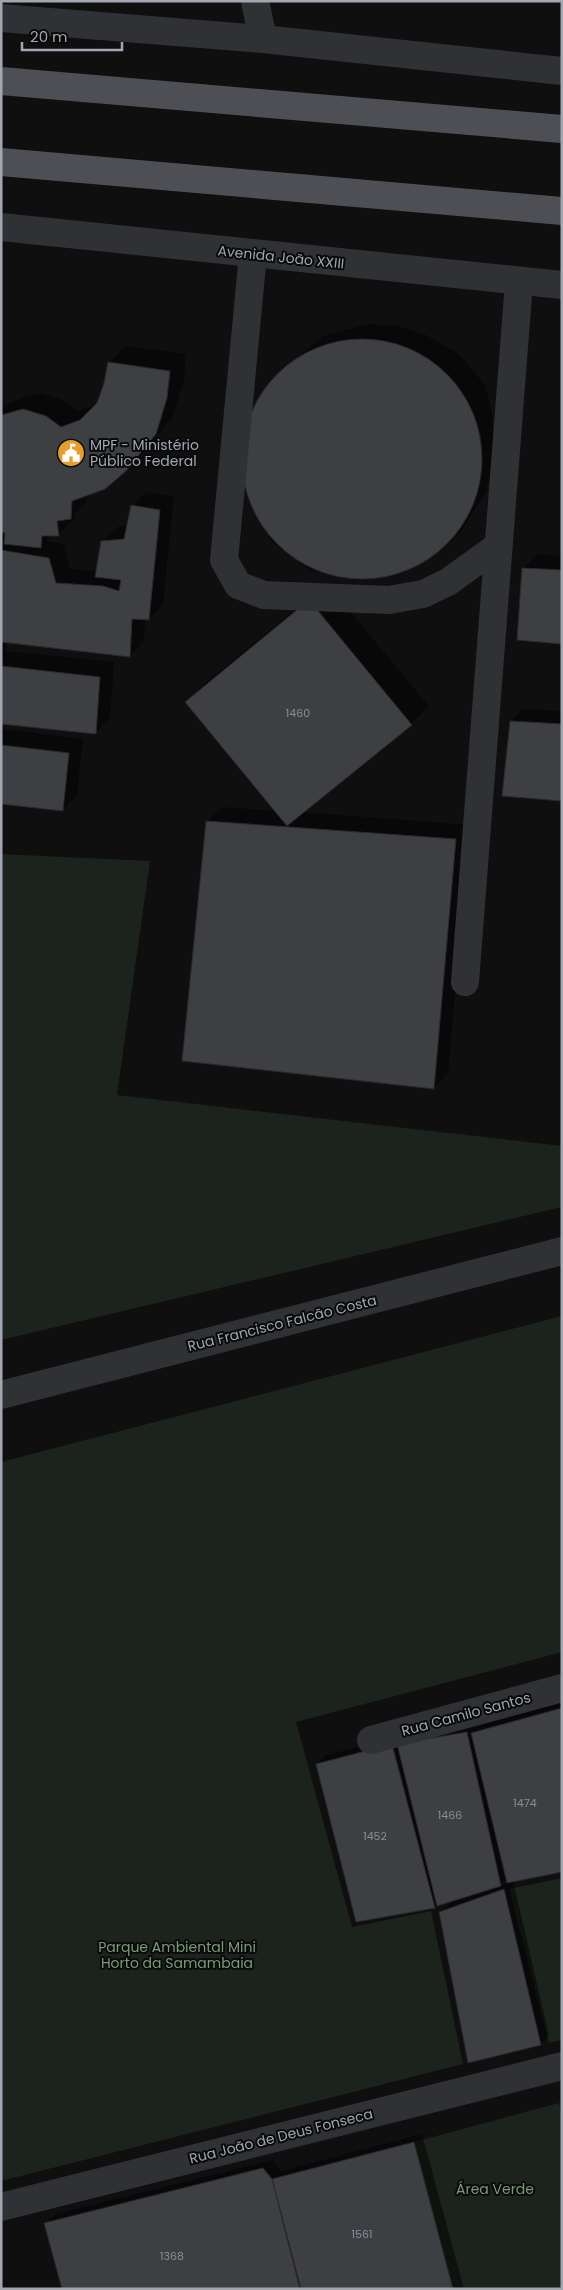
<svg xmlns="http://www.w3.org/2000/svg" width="563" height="2290" viewBox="0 0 563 2290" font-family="Poppins,sans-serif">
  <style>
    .green { fill: #1c231c }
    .shadow { fill: #0007; fill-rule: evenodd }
    .building { fill: #3e3f43; stroke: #29292c }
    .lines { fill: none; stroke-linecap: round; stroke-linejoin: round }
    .minor { stroke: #303135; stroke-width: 28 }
    .major { stroke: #4d4f54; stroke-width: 28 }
    .labels { text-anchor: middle; stroke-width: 4; stroke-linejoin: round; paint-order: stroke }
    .number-label { font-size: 11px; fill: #888d96 }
    .street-label { font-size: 14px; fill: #a1a7b1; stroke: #0a0a0b }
    .poi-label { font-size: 14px; fill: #a1a7b1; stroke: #0a0a0b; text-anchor: start }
    .park-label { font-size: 14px; fill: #799b79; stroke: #0a0a0b }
  </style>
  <rect width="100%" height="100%" fill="#0f0f10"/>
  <!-- green -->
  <g class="green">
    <polygon points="1,854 150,861 117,1095 562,1146 562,1207 1,1340"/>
    <polygon points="562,1316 562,1652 296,1722 352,1927 431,1911 463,2064 1,2181 1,1462"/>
    <polygon points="562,1878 562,2040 549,2043 509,1889"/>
    <polygon points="559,2103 562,2113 562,2289 453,2289 414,2142"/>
  </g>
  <!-- shadow -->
  <g class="shadow">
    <polygon points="369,324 398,326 426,335 459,354 485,385 492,414 494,460 486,492 461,531 446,546 400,572 355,577 310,570 273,543 256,513 243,469 252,414 271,381 323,336"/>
    <polygon points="126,346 186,354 184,380 173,416 143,453 126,470 87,494 87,501 75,513 75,518 58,535 52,535 46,541 64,544 70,569 97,571 103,541 117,527 128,526 132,506 146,492 174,496 163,604 149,619 145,619 144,641 130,656 6,641 6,651 114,662 110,718 95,733 1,723 1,534 6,535 7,532 1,531 1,409 18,399 41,393 63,400 78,411 97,405 105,383 109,363"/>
    <polygon points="538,554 562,556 562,643 523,569"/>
    <polygon points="327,584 429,706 411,724 302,812 470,825 448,1073 434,1088 207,821 222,807 276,811 186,702 204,684"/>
    <polygon points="523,709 562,711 562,799 511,721"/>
    <polygon points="1,729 83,739 77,795 63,810 1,803"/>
    <path d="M 562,1703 L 562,1871 L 513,1881 L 549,2035 L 540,2044 L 440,1912 L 453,1900 L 438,1903 L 434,1907 L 317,1764 L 326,1755 L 401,1736 L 476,1724 L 477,1728 L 481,1724 ZM 507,1878 L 508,1882 L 500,1885 Z"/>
    <polygon points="422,2134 464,2289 63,2289 46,2223 55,2214 272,2160 281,2171"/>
  </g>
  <!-- building -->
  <g class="building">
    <circle cx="362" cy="459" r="120"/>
    <polygon points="108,362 170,371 167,398 156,434 126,471 105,489 72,501 71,519 57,521 59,536 42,536 41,548 4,544 5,533 1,532 1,415 23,409 46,416 61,427 80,420 97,403 104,383"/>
    <polygon points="131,505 160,510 149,620 132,619 130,657 1,642 1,550 49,558 56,583 103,586 119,591 121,580 95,577 101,541 124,539"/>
    <polygon points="522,568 562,570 562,644 517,640"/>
    <polygon points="309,600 412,725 287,826 185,702"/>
    <polygon points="1,666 100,677 96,734 1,724"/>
    <polygon points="510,721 562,724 562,801 502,796"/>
    <polygon points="1,745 69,753 63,811 1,804"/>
    <polygon points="206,821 456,839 434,1089 182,1061"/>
    <polygon points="562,1708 562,1872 507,1883 471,1733"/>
    <polygon points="467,1732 501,1886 437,1906 397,1744"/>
    <polygon points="392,1744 435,1908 356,1922 316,1764"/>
    <polygon points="504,1889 541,2045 468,2063 439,1912"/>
    <polygon points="414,2142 453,2289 301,2289 272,2179"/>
    <polygon points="263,2168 272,2179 300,2289 62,2289 44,2223"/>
  </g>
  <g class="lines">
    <!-- minor -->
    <g class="minor">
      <polyline points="255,1 263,39"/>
      <polyline points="1,18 263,39 562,71"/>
      <polyline points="1,227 562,285"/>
      <polyline points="253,254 224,560 238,585 264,595 389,600 423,594 448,582 498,546"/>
      <polyline points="465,982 519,282"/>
      <polyline points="1,1395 562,1251"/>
      <polyline points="371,1740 562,1688"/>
      <polyline points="1,2207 562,2066"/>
    </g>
    <!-- major -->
    <g class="major">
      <polyline points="1,81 562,129"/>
      <polyline points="1,162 562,211"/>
    </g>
  </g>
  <!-- icons -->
  <defs>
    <g id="civic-disc" transform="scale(1.4375)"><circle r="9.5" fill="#e69e31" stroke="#0a0a0b"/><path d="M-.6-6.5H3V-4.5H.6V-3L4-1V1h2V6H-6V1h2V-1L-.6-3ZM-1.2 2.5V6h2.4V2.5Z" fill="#fff"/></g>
  </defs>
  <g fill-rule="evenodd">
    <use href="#civic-disc" x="71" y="453"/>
  </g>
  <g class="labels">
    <!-- number labels -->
    <g class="number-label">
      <text x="298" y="717">1460</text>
      <text x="525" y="1807">1474</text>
      <text x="450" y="1819">1466</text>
      <text x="375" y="1840">1452</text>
      <text x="362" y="2238">1561</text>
      <text x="172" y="2260">1368</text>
    </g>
    <!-- street labels -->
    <g class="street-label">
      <text transform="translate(281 257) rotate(6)" y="5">Avenida João XXIII</text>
      <text transform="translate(282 1323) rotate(-14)" y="5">Rua Francisco Falcão Costa</text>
      <text transform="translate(466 1714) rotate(-15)" y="5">Rua Camilo Santos</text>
      <text transform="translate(281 2136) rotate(-14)" y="5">Rua João de Deus Fonseca</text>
    </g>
    <!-- poi labels -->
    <g class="poi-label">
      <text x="90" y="450">MPF - Ministério<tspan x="90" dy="16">Público Federal</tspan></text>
    </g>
    <!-- park labels -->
    <g class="park-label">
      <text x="177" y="1952">Parque Ambiental Mini<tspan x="177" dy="16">Horto da Samambaia</tspan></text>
      <text x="495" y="2194">Área Verde</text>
    </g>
  </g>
  <!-- border -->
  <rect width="563" height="2290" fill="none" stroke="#a1a7b1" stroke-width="5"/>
  <!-- scale -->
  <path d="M22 42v8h100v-8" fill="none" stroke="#a1a7b1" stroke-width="2.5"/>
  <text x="30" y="42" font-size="15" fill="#a1a7b1" stroke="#0a0a0b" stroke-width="4" paint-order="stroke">20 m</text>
</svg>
